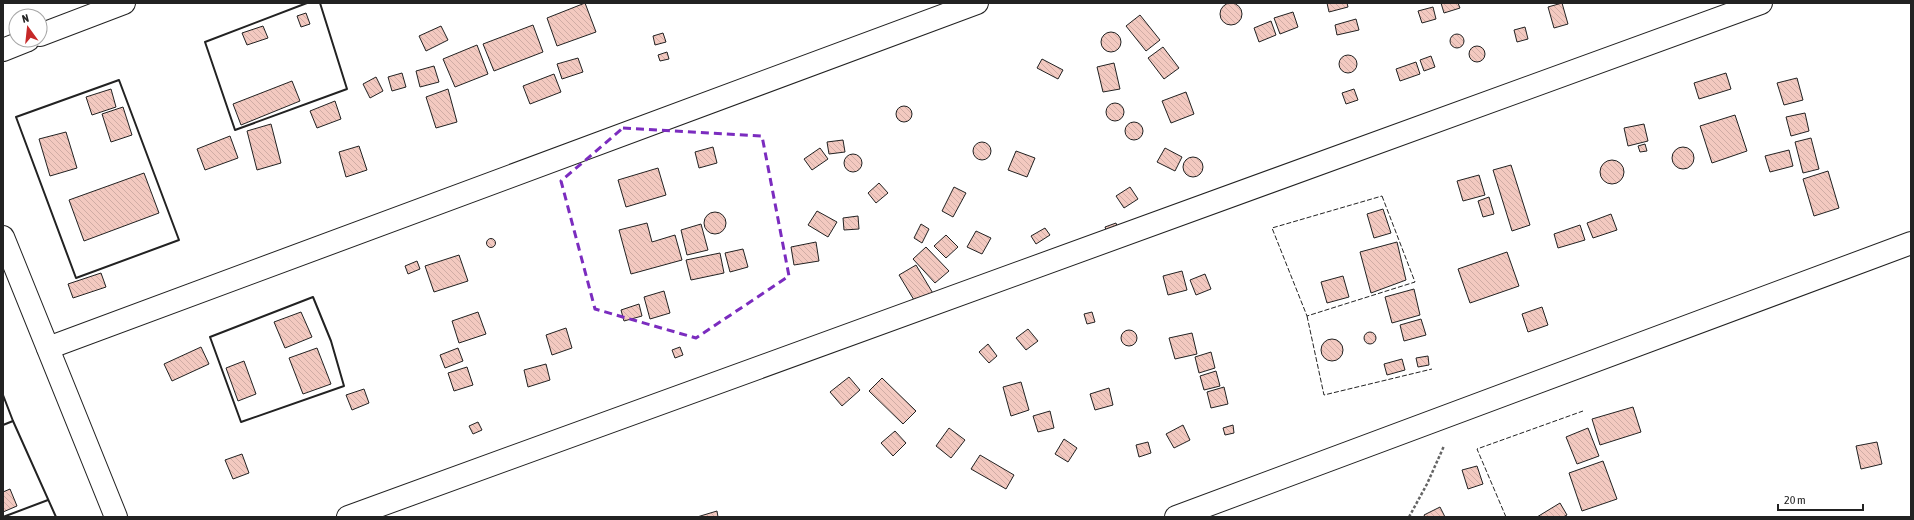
<svg xmlns="http://www.w3.org/2000/svg" width="1914" height="520" viewBox="0 0 1914 520" font-family="'Asap Condensed',sans-serif">
  <style>
    .building { fill: url(#building-back-hatch); stroke: #222 }
    .lines { fill: none; stroke-linecap: round; stroke-linejoin: round }
    .minor-casing { stroke: #222; stroke-width: 24 }
    .path { stroke: #646464; stroke-width: 2.5; stroke-dasharray: 3 2; stroke-linecap: butt }
    .minor { stroke: #fff; stroke-width: 22 }
    .fence { stroke: #222; stroke-width: 1; stroke-dasharray: 5 2; stroke-linecap: butt }
    .wall { stroke: #222; stroke-width: 2 }
    .marked { fill: none; stroke: #7b2cbf; stroke-width: 3; stroke-dasharray: 8 5; stroke-linejoin: round }
  </style>
  <defs>
    <pattern id="building-back-hatch" width="6" height="6" patternUnits="userSpaceOnUse"><rect width="6" height="6" fill="#f3c9c0"/><path d="M-1 5l2 2M0 0l6 6M5-1l2 2" fill="none" stroke="#d0aca5"/></pattern>
  </defs>
  <rect width="100%" height="100%" fill="#fff"/>
  <!-- building -->
  <g class="building">
    <polygon points="585,3 596,32 557,46 547,18"/>
    <polygon points="1327,3 1347,3 1348,7 1329,12"/>
    <polygon points="1441,3 1458,3 1460,8 1444,13"/>
    <polygon points="1562,3 1568,24 1554,28 1548,7"/>
    <circle cx="1231" cy="14" r="11"/>
    <polygon points="1433,7 1436,19 1422,23 1418,11"/>
    <polygon points="1293,12 1298,27 1280,34 1274,18"/>
    <polygon points="306,13 310,24 301,27 297,16"/>
    <polygon points="1140,15 1160,40 1146,51 1126,26"/>
    <polygon points="1356,19 1359,30 1337,35 1335,25"/>
    <polygon points="1271,21 1276,35 1259,42 1254,28"/>
    <polygon points="533,25 543,52 494,71 483,44"/>
    <polygon points="263,26 268,38 247,45 242,33"/>
    <polygon points="441,26 448,40 426,51 419,36"/>
    <polygon points="1525,27 1528,39 1517,42 1514,30"/>
    <circle cx="1111" cy="42" r="10"/>
    <polygon points="663,33 666,42 655,45 653,36"/>
    <circle cx="1457" cy="41" r="7"/>
    <polygon points="477,45 488,74 455,87 443,59"/>
    <circle cx="1477" cy="54" r="8"/>
    <polygon points="1163,47 1179,68 1164,79 1148,58"/>
    <polygon points="667,52 669,59 660,61 658,55"/>
    <circle cx="1348" cy="64" r="9"/>
    <polygon points="1431,56 1435,67 1424,71 1420,60"/>
    <polygon points="578,58 583,72 562,79 557,64"/>
    <polygon points="1042,59 1063,70 1058,79 1037,68"/>
    <polygon points="1416,62 1420,74 1400,81 1396,69"/>
    <polygon points="1114,63 1120,89 1103,92 1097,67"/>
    <polygon points="434,66 439,82 420,87 416,71"/>
    <polygon points="402,73 406,87 392,91 388,77"/>
    <polygon points="1726,73 1731,89 1699,99 1694,83"/>
    <polygon points="554,74 561,92 530,104 523,86"/>
    <polygon points="376,77 383,91 370,98 363,84"/>
    <polygon points="1797,78 1803,100 1784,105 1777,83"/>
    <polygon points="292,81 300,101 241,125 233,104"/>
    <polygon points="111,89 116,107 92,115 86,97"/>
    <polygon points="448,89 457,122 436,128 426,97"/>
    <polygon points="1354,89 1358,100 1346,104 1342,93"/>
    <polygon points="1186,92 1194,114 1171,123 1162,101"/>
    <polygon points="335,101 341,119 317,128 310,111"/>
    <circle cx="1115" cy="112" r="9"/>
    <circle cx="904" cy="114" r="8"/>
    <polygon points="123,107 132,135 111,142 102,114"/>
    <polygon points="1805,113 1809,131 1791,136 1786,117"/>
    <polygon points="1735,115 1747,151 1712,163 1700,126"/>
    <circle cx="1134" cy="131" r="9"/>
    <polygon points="271,124 281,163 257,170 247,131"/>
    <polygon points="1644,124 1648,141 1628,146 1624,128"/>
    <polygon points="66,132 77,168 50,176 39,139"/>
    <polygon points="230,136 238,158 205,170 197,149"/>
    <polygon points="1811,138 1819,169 1803,173 1795,142"/>
    <polygon points="843,140 845,152 829,154 827,142"/>
    <circle cx="982" cy="151" r="9"/>
    <polygon points="1645,144 1647,151 1640,152 1638,146"/>
    <polygon points="359,146 367,170 346,177 339,152"/>
    <polygon points="713,147 717,163 699,168 695,152"/>
    <circle cx="1683" cy="158" r="11"/>
    <polygon points="820,148 828,159 812,170 804,159"/>
    <polygon points="1165,148 1182,157 1175,171 1157,162"/>
    <polygon points="1789,150 1793,166 1770,172 1765,156"/>
    <polygon points="1016,151 1035,158 1027,177 1008,170"/>
    <circle cx="853" cy="163" r="9"/>
    <circle cx="1193" cy="167" r="10"/>
    <circle cx="1612" cy="172" r="12"/>
    <polygon points="1511,165 1530,225 1512,231 1493,170"/>
    <polygon points="658,168 666,195 626,207 618,180"/>
    <polygon points="1828,171 1839,208 1814,216 1803,179"/>
    <polygon points="144,173 159,213 84,241 69,200"/>
    <polygon points="1479,175 1485,195 1463,201 1457,181"/>
    <polygon points="879,183 888,193 876,203 868,193"/>
    <polygon points="954,187 966,193 953,217 942,211"/>
    <polygon points="1130,187 1138,199 1124,208 1116,196"/>
    <polygon points="1489,197 1494,214 1483,217 1478,201"/>
    <polygon points="1383,209 1391,233 1374,238 1367,214"/>
    <polygon points="817,211 837,222 828,237 808,225"/>
    <circle cx="715" cy="223" r="11"/>
    <polygon points="1611,214 1617,230 1593,238 1587,223"/>
    <polygon points="858,216 859,229 844,230 843,218"/>
    <polygon points="647,223 652,242 675,235 682,260 631,274 619,230"/>
    <polygon points="1116,223 1119,233 1108,236 1105,227"/>
    <polygon points="701,224 708,250 687,255 681,230"/>
    <polygon points="921,224 929,229 922,243 914,238"/>
    <polygon points="1580,225 1585,240 1558,248 1554,234"/>
    <polygon points="1045,228 1050,235 1036,244 1031,236"/>
    <polygon points="976,231 991,238 982,254 967,247"/>
    <polygon points="946,235 958,247 946,258 934,246"/>
    <circle cx="491" cy="243" r="4.5"/>
    <polygon points="816,242 819,261 794,265 791,247"/>
    <polygon points="1397,242 1406,280 1371,293 1360,252"/>
    <polygon points="926,247 949,271 935,283 913,259"/>
    <polygon points="743,249 748,267 730,272 725,253"/>
    <polygon points="1507,252 1519,286 1470,303 1458,269"/>
    <polygon points="720,253 724,273 691,280 686,260"/>
    <polygon points="459,255 468,281 434,292 425,266"/>
    <polygon points="417,261 420,269 408,274 405,266"/>
    <polygon points="916,265 934,295 917,305 899,275"/>
    <polygon points="1182,271 1187,290 1168,295 1163,276"/>
    <polygon points="101,273 106,287 73,298 68,284"/>
    <polygon points="1205,274 1211,289 1196,295 1190,280"/>
    <polygon points="1343,276 1349,297 1327,303 1321,282"/>
    <polygon points="1414,289 1420,315 1392,323 1385,297"/>
    <polygon points="664,291 670,313 650,319 644,297"/>
    <polygon points="639,304 642,316 624,321 621,310"/>
    <polygon points="1542,307 1548,325 1528,332 1522,314"/>
    <polygon points="301,312 312,337 285,348 274,322"/>
    <polygon points="478,312 486,334 459,343 452,321"/>
    <polygon points="1092,312 1095,322 1087,324 1084,314"/>
    <polygon points="1421,319 1426,335 1404,341 1400,325"/>
    <polygon points="566,328 572,348 552,355 546,335"/>
    <polygon points="1028,329 1038,341 1026,350 1016,338"/>
    <circle cx="1129" cy="338" r="8"/>
    <circle cx="1370" cy="338" r="6"/>
    <polygon points="1192,333 1197,354 1175,359 1169,338"/>
    <circle cx="1332" cy="350" r="11"/>
    <polygon points="988,344 997,356 989,363 979,352"/>
    <polygon points="201,347 209,364 172,381 164,364"/>
    <polygon points="680,347 683,355 675,358 672,350"/>
    <polygon points="317,348 331,384 303,394 289,358"/>
    <polygon points="458,348 463,361 445,368 440,355"/>
    <polygon points="1211,352 1215,368 1199,373 1195,357"/>
    <polygon points="1428,356 1429,365 1418,367 1416,358"/>
    <polygon points="1402,359 1405,370 1387,375 1384,364"/>
    <polygon points="244,361 256,394 238,401 226,368"/>
    <polygon points="546,364 550,380 528,387 524,370"/>
    <polygon points="467,367 473,385 454,391 448,373"/>
    <polygon points="1216,371 1220,386 1204,390 1200,376"/>
    <polygon points="849,377 860,390 842,406 830,392"/>
    <polygon points="882,378 916,411 903,424 869,391"/>
    <polygon points="1021,382 1029,410 1011,416 1003,387"/>
    <polygon points="1224,387 1228,404 1211,408 1207,392"/>
    <polygon points="1109,388 1113,405 1095,410 1090,394"/>
    <polygon points="364,389 369,403 352,410 346,395"/>
    <polygon points="1633,407 1641,432 1600,445 1592,419"/>
    <polygon points="1050,411 1054,428 1038,432 1033,416"/>
    <polygon points="478,422 482,430 473,434 469,426"/>
    <polygon points="1183,425 1190,440 1174,448 1166,434"/>
    <polygon points="1233,425 1234,433 1225,435 1223,428"/>
    <polygon points="949,428 965,440 951,458 936,446"/>
    <polygon points="1588,428 1599,456 1577,464 1566,437"/>
    <polygon points="895,431 906,443 893,456 881,443"/>
    <polygon points="1064,439 1077,448 1068,462 1055,454"/>
    <polygon points="1148,442 1151,453 1139,457 1136,445"/>
    <polygon points="1877,442 1882,464 1861,469 1856,446"/>
    <polygon points="242,454 249,473 233,479 225,460"/>
    <polygon points="980,455 1014,475 1006,489 971,469"/>
    <polygon points="1603,461 1617,499 1582,511 1569,473"/>
    <polygon points="1477,466 1483,484 1468,489 1462,470"/>
    <polygon points="10,489 17,506 3,512 3,492"/>
    <polygon points="1560,503 1567,515 1563,517 1537,517"/>
    <polygon points="1440,507 1445,517 1425,517 1424,515"/>
    <polygon points="717,511 718,517 697,517"/>
  </g>
  <g class="lines">
    <!-- minor casing -->
    <g class="minor-casing">
      <g id="minor">
        <polyline points="40,35 124,3"/>
        <polyline points="3,50 28,40"/>
        <polyline points="3,237 116,517"/>
        <polyline points="48,348 977,3"/>
        <polyline points="348,517 1761,3"/>
        <polyline points="1176,517 1911,243"/>
      </g>
    </g>
    <!-- path -->
    <polyline class="path" points="1409,517 1427,484 1444,446"/>
    <!-- minor -->
    <use href="#minor" class="minor"/>
    <!-- fence -->
    <g class="fence">
      <polygon points="1382,196 1415,282 1307,316 1272,228"/>
      <polyline points="1307,316 1324,395 1432,369"/>
      <polyline points="1506,517 1477,449 1583,411"/>
    </g>
    <!-- wall -->
    <g class="wall">
      <polyline points="307,3 205,42 235,130 347,89 320,3"/>
      <polygon points="119,80 179,240 76,278 16,117"/>
      <polygon points="313,297 331,341 344,386 241,422 210,337"/>
      <polyline points="3,395 13,421 3,425"/>
      <polyline points="13,421 56,517"/>
      <polyline points="3,517 48,500"/>
    </g>
  </g>
  <!-- marked area -->
  <path class="marked" d="M 623,128 L 762,136 L 789,276 L 696,338 L 595,309 L 561,181 Z"/>
  <!-- border -->
  <rect width="1914" height="520" fill="none" stroke="#222222" stroke-width="8"/>
  <!-- north arrow -->
  <g transform="translate(28 28) rotate(345)"><circle r="19" fill="#ffffff" stroke="#a7a7a7"/>
  <path d="M0-3L7 15L0 10L-7 15Z" fill="#c62828"/>
  <text y="-6" font-size="11" font-weight="bold" text-anchor="middle" fill="#222222">N</text>
  </g>
  <!-- scale -->
  <path d="M1778 504v6h85v-6" fill="none" stroke="#222222" stroke-width="2"/>
  <text x="1784" y="504" font-size="12" fill="#222222" stroke="#ffffff" stroke-width="3" paint-order="stroke">20 m</text>
</svg>
